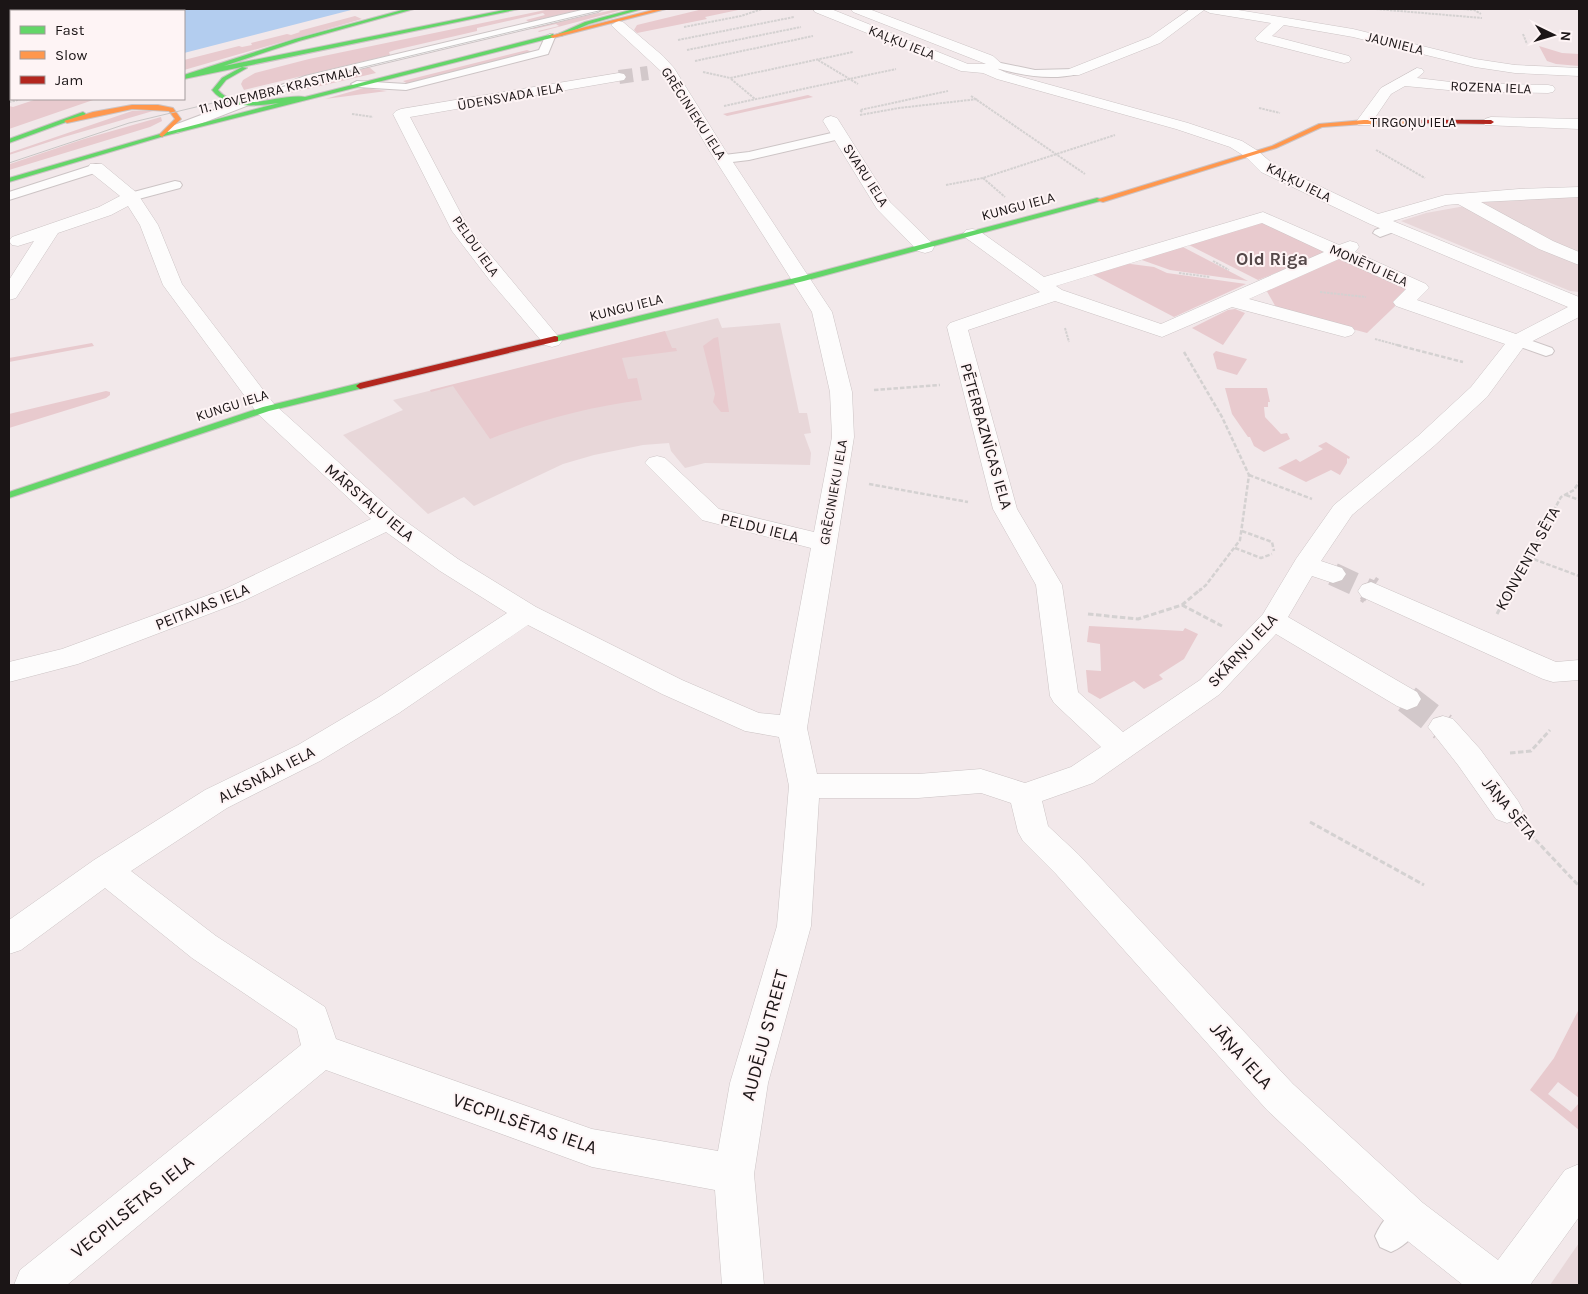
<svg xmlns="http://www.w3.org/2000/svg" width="1588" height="1294" viewBox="0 0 1588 1294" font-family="Karla,sans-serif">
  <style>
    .built { fill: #e8d7d9 }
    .green { fill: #e8cace }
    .water { fill: #b3cdef }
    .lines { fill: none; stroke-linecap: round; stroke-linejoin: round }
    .street-tunnel-far2 { stroke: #d2c8ca; stroke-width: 14; stroke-dasharray: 14 8; stroke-linecap: butt }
    .street-tunnel-far1 { stroke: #d2c8ca; stroke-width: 23; stroke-dasharray: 23 12; stroke-linecap: butt }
    .street-tunnel { stroke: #d2c8ca; stroke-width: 29; stroke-dasharray: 29 15; stroke-linecap: butt }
    .lane-casing { stroke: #ccc4c5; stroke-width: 2 }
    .street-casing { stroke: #ccc4c5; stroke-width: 1 }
    .fast-casing { stroke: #ccc4c5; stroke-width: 2 }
    .slow-casing { stroke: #ccc4c5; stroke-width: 2 }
    .jam-casing { stroke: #ccc4c5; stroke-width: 2 }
    .path-far2 { stroke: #d4d1d1; stroke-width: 2; stroke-dasharray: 2.5 1; stroke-linecap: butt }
    .path-far1 { stroke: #d4d1d1; stroke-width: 2.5; stroke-dasharray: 4.5 2; stroke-linecap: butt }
    .path { stroke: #d4d1d1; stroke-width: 3; stroke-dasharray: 5.5 2.5; stroke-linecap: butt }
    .lane { fill: #fdfcfc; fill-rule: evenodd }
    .street { fill: #fdfcfc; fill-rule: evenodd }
    .fast { fill: #63d668; fill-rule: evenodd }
    .slow { fill: #ff974d; fill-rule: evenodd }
    .jam { fill: #b3261e; fill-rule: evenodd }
    .tram { stroke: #c9c6c6; stroke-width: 1 }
    .labels { text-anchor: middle; stroke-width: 4; stroke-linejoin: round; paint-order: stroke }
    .far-street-label { font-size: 14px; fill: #1b1516; stroke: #fef4f5 }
    .street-label { font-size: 16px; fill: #1b1516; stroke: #fef4f5 }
    .far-district-label { font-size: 18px; font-weight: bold; fill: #554849; stroke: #fef4f5 }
    .near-street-label { font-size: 19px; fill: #1b1516; stroke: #fef4f5 }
  </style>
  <rect width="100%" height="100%" fill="#f2e8ea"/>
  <!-- built -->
  <g class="built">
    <polygon points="1579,196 1579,255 1551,243 1481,206 1481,202 1524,197"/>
    <polygon points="1465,206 1550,250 1579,263 1579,292 1570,291 1401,221 1426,213"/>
    <polygon points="718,318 722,328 780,323 799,413 807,413 811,433 804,434 811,453 810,465 705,463 685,468 671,451 669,443 643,445 594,455 563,464 474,506 464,497 428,514 343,435 403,410 393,400"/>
    <polygon points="1579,1243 1579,1285 1550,1285"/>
  </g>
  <!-- green -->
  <g class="green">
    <polygon points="550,9 583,9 529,22 526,20 545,15 543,13 477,28 477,31 395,50 389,52 390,55 244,90 241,84 243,80 255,73 309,59"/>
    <polygon points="617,9 626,9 539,32 538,31 559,26 556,24 534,29 531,28"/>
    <polygon points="703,9 743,9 705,17 707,19 637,33 634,30 637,25"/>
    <polygon points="355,16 362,19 184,70 184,60 239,46 242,47 252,45 251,43 287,34 291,35 300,32 299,31"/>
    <polygon points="1539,46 1562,53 1579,54 1579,66 1556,64 1547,61"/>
    <polygon points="527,50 532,52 408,84 403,81"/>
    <polygon points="369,67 376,73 290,93 287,91"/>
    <polygon points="364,88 387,91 325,99"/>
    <polygon points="808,95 813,97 727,116 723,114"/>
    <polygon points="37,99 96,99 9,129 9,106 13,107"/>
    <polygon points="132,111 153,111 64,137 9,155 9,153"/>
    <polygon points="161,117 162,121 150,127 9,170 10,164 84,139"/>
    <polygon points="1264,221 1331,251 1258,280 1187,244"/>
    <polygon points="1181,246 1248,281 1170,270 1139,259"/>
    <polygon points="1340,254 1414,288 1367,333 1277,309 1265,288"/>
    <polygon points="1123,263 1154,267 1167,273 1246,284 1174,317 1092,274"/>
    <polygon points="1235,309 1245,313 1223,345 1192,328 1228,310"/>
    <path d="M 665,331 L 672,348 L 676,348 L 677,351 L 622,358 L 628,379 L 637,378 L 642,400 C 589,407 539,420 490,439 L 453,386 L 431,392 L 430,390 Z"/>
    <polygon points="718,337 729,412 721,412 713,402 715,394 703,346 714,338"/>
    <polygon points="92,343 94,346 9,362 9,358"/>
    <polygon points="1216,351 1247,359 1237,375 1217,369 1213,354"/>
    <polygon points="1225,388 1267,388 1270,402 1268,402 1268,407 1264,407 1265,417 1281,434 1287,433 1290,439 1264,452 1254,446 1250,437 1248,437 1232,414"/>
    <polygon points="106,391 110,392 110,395 106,398 9,428 9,414"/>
    <polygon points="1326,442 1350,457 1349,459 1347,458 1347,463 1340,475 1331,470 1306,482 1278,468 1296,459 1300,462 1323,449 1318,446"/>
    <polygon points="1089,626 1183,631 1185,628 1198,634 1184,659 1159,675 1163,679 1144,689 1134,681 1100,699 1088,692 1086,670 1101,671 1100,644 1087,642"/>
    <polygon points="1579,1009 1579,1098 1558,1082 1548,1094 1571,1112 1579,1103 1579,1130 1530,1090 1554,1058"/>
  </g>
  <!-- water -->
  <polygon class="water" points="9,9 355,9 184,53 184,11 11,11 11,98 9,98"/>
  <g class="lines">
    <!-- street-tunnel-far2 -->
    <polyline class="street-tunnel-far2" points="619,77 648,73"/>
    <!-- street-tunnel-far1 -->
    <polyline class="street-tunnel-far1" points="1333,574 1370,591"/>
    <!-- street-tunnel -->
    <g class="street-tunnel">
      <polyline points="1368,589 1371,591"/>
      <polyline points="1407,699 1443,727"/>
    </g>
    <!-- lane casing -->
    <g class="lane-casing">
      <g id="lane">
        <polygon points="586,9 603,9 598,12 313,80 177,133 169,133 167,130 169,127 305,76"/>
        <polygon points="550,34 555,37 548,54 406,90 357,87 351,84 357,81 406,84 539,50 545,37"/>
        <path d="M 996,62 L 1035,70 L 1074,69 L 1080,72 L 1078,74 C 1049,81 1020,75 992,67 L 990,65 L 992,63 Z"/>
        <polygon points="840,131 844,132 846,135 844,138 749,160 724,163 718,159 724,155 749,152"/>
        <polygon points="96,164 101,165 102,168 101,171 9,200 9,192"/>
        <polygon points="175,181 180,182 182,185 180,188 131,201 124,197 126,194"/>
        <polygon points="1394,223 1401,227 1399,230 1380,237 1373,233 1375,230"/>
        <polygon points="1518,336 1552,348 1554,351 1552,354 1546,356 1512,344 1510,341 1512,338"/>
        <path d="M 1409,1201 L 1420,1206 L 1425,1217 C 1418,1233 1407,1245 1391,1252 L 1380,1247 L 1375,1236 C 1382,1220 1393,1208 1409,1201 Z"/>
      </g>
    </g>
    <!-- street casing -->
    <g class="street-casing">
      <g id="street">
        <path d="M 813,9 L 831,9 L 968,64 L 986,64 L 853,12 L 851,9 L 869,9 L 993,56 L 1003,65 L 998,69 L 1007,73 L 1188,123 L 1242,141 L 1258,151 L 1273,164 L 1378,214 L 1445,195 L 1519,189 L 1579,187 L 1579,197 L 1481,202 L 1553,241 L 1579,252 L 1579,265 L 1539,249 L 1458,204 L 1446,205 L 1393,221 L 1579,297 L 1579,317 L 1525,345 L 1487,397 L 1434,446 L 1352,515 L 1321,561 L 1342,568 L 1346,574 L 1342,580 L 1333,583 L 1312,576 L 1288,617 L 1417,692 L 1421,699 L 1417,706 L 1407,710 L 1397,706 L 1276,634 L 1220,694 L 1093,783 L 1042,801 L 1048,826 L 1078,854 L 1293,1084 L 1423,1203 L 1498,1260 L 1565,1170 L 1579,1164 L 1579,1217 L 1530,1285 L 1463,1285 L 1395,1231 L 1267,1110 L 1056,874 L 1023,841 L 1018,832 L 1011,803 L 981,793 L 918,798 L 819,798 L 811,926 L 768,1083 L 754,1174 L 764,1285 L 722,1285 L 715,1190 L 592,1167 L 326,1070 L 67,1285 L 14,1285 L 20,1270 L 301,1045 L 297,1029 L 192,958 L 105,888 L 21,950 L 9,954 L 9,920 L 94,860 L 205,790 L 298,745 L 379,697 L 507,613 L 440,571 L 386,532 L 243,601 L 78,664 L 9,682 L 9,662 L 62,649 L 225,589 L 371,519 L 258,414 L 163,285 L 140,225 L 128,206 L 111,215 L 58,233 L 16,298 L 9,300 L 9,280 L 34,241 L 18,246 L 12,245 L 9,241 L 12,237 L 99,207 L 120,196 L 90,172 L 88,168 L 90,164 L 102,164 L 137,193 L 158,225 L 182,284 L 274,404 L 397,515 L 458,559 L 536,607 L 682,680 L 759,713 L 780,715 L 811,548 L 702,520 L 645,463 L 649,458 L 657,456 L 665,458 L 719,509 L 814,532 L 832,437 L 830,392 L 812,312 L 709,150 L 663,73 L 611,25 L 618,21 L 623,22 L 663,56 L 674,68 L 725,150 L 832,312 L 852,392 L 854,437 L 807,728 L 817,774 L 918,774 L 981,769 L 1025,783 L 1071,767 L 1101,747 L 1054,703 L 1050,696 L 1036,585 L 993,509 L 947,327 L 950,323 L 1040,292 L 966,238 L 963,234 L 966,230 L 972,229 L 978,230 L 1044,277 L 1263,212 L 1339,245 L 1350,241 L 1357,243 L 1359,247 L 1355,252 L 1426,284 L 1429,288 L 1417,300 L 1516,334 L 1568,307 L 1370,224 L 1261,172 L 1246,157 L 1230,147 L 1176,129 L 997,79 L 983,73 L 961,71 L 815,12 ZM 1262,223 L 1324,252 L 1161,324 L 1062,290 L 1056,286 ZM 1339,259 L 1406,289 L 1393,302 L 1396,306 L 1505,344 L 1471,387 L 1418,436 L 1334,505 L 1296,559 L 1263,614 L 1200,680 L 1123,732 L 1078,692 L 1062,585 L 1017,509 L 968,330 L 1055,301 L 1162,337 L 1232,307 L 1345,337 L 1352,335 L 1355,331 L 1352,327 L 1249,299 ZM 528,625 L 662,694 L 745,731 L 779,737 L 789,786 L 777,926 L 730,1083 L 718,1151 L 592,1129 L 336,1039 L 325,1007 L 216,936 L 131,871 L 227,808 L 320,761 L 399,713 Z"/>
        <polygon points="1190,9 1232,9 1353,29 1475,59 1515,65 1579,68 1579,76 1515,73 1475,67 1353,37 1284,25 1272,36 1349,56 1351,59 1349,62 1344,63 1257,41 1255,38 1271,23 1210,13 1204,10 1160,43 1079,75 1069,75 1067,72 1069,69 1150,37"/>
        <polygon points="1417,68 1422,69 1424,72 1417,78 1459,83 1548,85 1553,86 1555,89 1553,92 1548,93 1459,91 1405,86 1391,94 1370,125 1358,125 1356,122 1381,88"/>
        <polygon points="619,73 624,74 626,77 624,80 410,117 469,229 562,341 559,345 552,347 545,345 491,282 452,231 393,114 396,111 401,109"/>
        <polygon points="831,116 837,118 839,121 890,202 932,243 934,247 932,251 925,253 918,251 877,209 823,121 825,118"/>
        <polygon points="1491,117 1579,119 1579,129 1485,125 1483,122 1485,119"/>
        <polygon points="1371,582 1556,662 1579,660 1579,680 1553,682 1543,679 1362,597 1358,591 1362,585"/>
        <polygon points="1443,716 1453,719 1480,749 1518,801 1523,810 1518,819 1507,823 1496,819 1458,765 1428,727 1433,719"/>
      </g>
    </g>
    <!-- fast casing -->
    <g class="fast-casing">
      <g id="fast">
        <polygon points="406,9 414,9 299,41 224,66 509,9 519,9 184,79 184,75 190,73 295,39"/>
        <polygon points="634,9 642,9 589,24 561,36 556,35 585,22"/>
        <path d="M 553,34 L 555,37 L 164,136 L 9,182 L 9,178 L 160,134 L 279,103 C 256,106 228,110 212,90 L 213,89 L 222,78 L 242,67 L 247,68 L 226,80 L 218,90 C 240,115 278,93 305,97 Z"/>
        <polygon points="83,112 86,114 85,115 9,143 9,139"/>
        <polygon points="1097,198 1104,200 804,281 555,342 551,339 552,337 799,277"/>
        <polygon points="360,383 364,386 363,388 269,411 9,498 9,492 263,407"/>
      </g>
    </g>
    <!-- slow casing -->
    <g class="slow-casing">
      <g id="slow">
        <polygon points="657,9 666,9 553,38 550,36"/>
        <polygon points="132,105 158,105 173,108 181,119 162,137 159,135 175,119 169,111 132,109 67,123 64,121 93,112"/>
        <polygon points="1364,120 1413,120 1416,122 1413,124 1364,124 1322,127 1276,148 1103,202 1096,200 1272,146 1319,124"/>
      </g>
    </g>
    <!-- jam casing -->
    <g class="jam-casing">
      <g id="jam">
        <polygon points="1413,120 1491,120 1494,122 1491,124 1411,123 1411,121"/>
        <polygon points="555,336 558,337 558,341 360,389 356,386 360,383"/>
      </g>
    </g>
    <!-- path-far2 -->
    <g class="path-far2">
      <polyline points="1376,9 1482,18"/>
      <polyline points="1463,9 1474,10 1481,14"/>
      <polyline points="684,27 741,16 762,9"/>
      <polyline points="1523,34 1527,44"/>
      <polyline points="678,40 794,17"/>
      <polyline points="687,50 801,27"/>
      <polyline points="818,60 858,84"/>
      <polyline points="695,61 813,36"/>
      <polyline points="703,72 730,78 853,52"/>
      <polyline points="731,79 755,99"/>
      <polyline points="971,96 1085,174"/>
      <polyline points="9,102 22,99"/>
      <polyline points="724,106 896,69"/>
      <polyline points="1259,108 1280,113"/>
      <polyline points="862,112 860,110 948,91"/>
      <polyline points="352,114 373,117"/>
      <polyline points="860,115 899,108 978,99"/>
      <polyline points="1376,150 1425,178"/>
      <polyline points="983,178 1005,197"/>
      <polyline points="946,185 983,178 1115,135"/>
      <polyline points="1213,261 1229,270"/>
      <polyline points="1179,273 1210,277"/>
      <polyline points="1320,292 1366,297"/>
      <polyline points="1065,328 1069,342"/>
      <polyline points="1375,339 1401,346"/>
    </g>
    <!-- path-far1 -->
    <g class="path-far1">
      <polyline points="1397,345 1463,362"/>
      <polyline points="1184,352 1222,417 1249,475 1240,540 1206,585 1199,591"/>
      <polyline points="874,390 940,385"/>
      <polyline points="1249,475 1312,499"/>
      <polyline points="869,484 968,502"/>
      <polyline points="1566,495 1579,500"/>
      <polyline points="1242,531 1272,542 1274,551"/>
      <polyline points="1235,548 1261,558 1272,554"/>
      <polyline points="1528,557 1579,576"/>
      <polyline points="1510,591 1561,497 1574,490 1579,482"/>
    </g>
    <!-- path -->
    <g class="path">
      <polyline points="1182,605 1222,626"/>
      <polyline points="1088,614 1138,619 1182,605 1201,589"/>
      <polyline points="1497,614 1510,589"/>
      <polyline points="1510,753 1531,751 1550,730"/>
      <polyline points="1310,822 1424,885"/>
      <polyline points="1530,834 1579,886"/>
    </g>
    <!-- lane -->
    <use href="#lane" class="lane"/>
    <!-- street -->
    <use href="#street" class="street"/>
    <!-- fast -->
    <use href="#fast" class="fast"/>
    <!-- slow -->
    <use href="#slow" class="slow"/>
    <!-- jam -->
    <use href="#jam" class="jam"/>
    <!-- tram -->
    <polyline class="tram" points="9,163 129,123 607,9"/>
  </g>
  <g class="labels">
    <!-- far-street labels -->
    <g class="far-street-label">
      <text transform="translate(902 42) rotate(22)" y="5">KAĻĶU IELA</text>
      <text transform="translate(1395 43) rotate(14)" y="5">JAUNIELA</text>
      <text transform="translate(1491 87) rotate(2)" y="5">ROZENA IELA</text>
      <text transform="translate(279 89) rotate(-14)" y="5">11. NOVEMBRA KRASTMALA</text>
      <text transform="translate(510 96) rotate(-10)" y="5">ŪDENSVADA IELA</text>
      <text transform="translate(694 113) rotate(57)" y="5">GRĒCINIEKU IELA</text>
      <text x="1413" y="127">TIRGOŅU IELA</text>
      <text transform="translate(866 175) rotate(57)" y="5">SVARU IELA</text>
      <text transform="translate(1299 182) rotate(27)" y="5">KAĻĶU IELA</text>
      <text transform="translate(1018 206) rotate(-15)" y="5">KUNGU IELA</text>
      <text transform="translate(476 246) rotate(55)" y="5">PELDU IELA</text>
      <text transform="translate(1369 265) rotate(24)" y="5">MONĒTU IELA</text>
      <text transform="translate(626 307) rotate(-14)" y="5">KUNGU IELA</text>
      <text transform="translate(232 405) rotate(-18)" y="5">KUNGU IELA</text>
      <text transform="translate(833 492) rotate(-80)" y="5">GRĒCINIEKU IELA</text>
    </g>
    <!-- street labels -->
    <g class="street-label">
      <text transform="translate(987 436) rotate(74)" y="6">PĒTERBAZNĪCAS IELA</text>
      <text transform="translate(370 502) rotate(40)" y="6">MĀRSTAĻU IELA</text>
      <text transform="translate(760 527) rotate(14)" y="6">PELDU IELA</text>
      <text transform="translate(1527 558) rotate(-61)" y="6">KONVENTA SĒTA</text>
      <text transform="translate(202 606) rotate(-22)" y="6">PEITAVAS IELA</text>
      <text transform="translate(1242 650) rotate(-47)" y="6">SKĀRŅU IELA</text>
      <text transform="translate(266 774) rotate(-27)" y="6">ALKSNĀJA IELA</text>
      <text transform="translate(1510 808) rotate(50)" y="6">JĀŅA SĒTA</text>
    </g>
    <!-- far-district labels -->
    <g class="far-district-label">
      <text x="1272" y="265">Old Riga</text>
    </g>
    <!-- near-street labels -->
    <g class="near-street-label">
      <text transform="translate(764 1035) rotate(-75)" y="7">AUDĒJU STREET</text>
      <text transform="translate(1242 1055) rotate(48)" y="7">JĀŅA IELA</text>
      <text transform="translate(525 1123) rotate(19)" y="7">VECPILSĒTAS IELA</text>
      <text transform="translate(132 1206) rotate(-39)" y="7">VECPILSĒTAS IELA</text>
    </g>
  </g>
  <!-- border -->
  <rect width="1588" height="1294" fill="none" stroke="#1b1516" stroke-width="20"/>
  <!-- legend -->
  <rect x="10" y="10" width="175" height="90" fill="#fef4f5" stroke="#a39b9c"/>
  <rect x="20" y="26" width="25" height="8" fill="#63d668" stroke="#a39b9c"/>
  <text x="55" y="35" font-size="15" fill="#1b1516">Fast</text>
  <rect x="20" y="51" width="25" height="8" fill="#ff974d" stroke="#a39b9c"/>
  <text x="55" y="60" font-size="15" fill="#1b1516">Slow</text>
  <rect x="20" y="76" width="25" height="8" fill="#b3261e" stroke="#a39b9c"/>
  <text x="55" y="85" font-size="15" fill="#1b1516">Jam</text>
  <!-- north arrow -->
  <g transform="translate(1553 35) rotate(95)" stroke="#fef4f5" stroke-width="4" paint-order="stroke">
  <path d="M0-4L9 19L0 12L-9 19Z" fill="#1b1516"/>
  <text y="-8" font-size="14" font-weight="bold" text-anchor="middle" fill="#1b1516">N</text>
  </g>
</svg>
